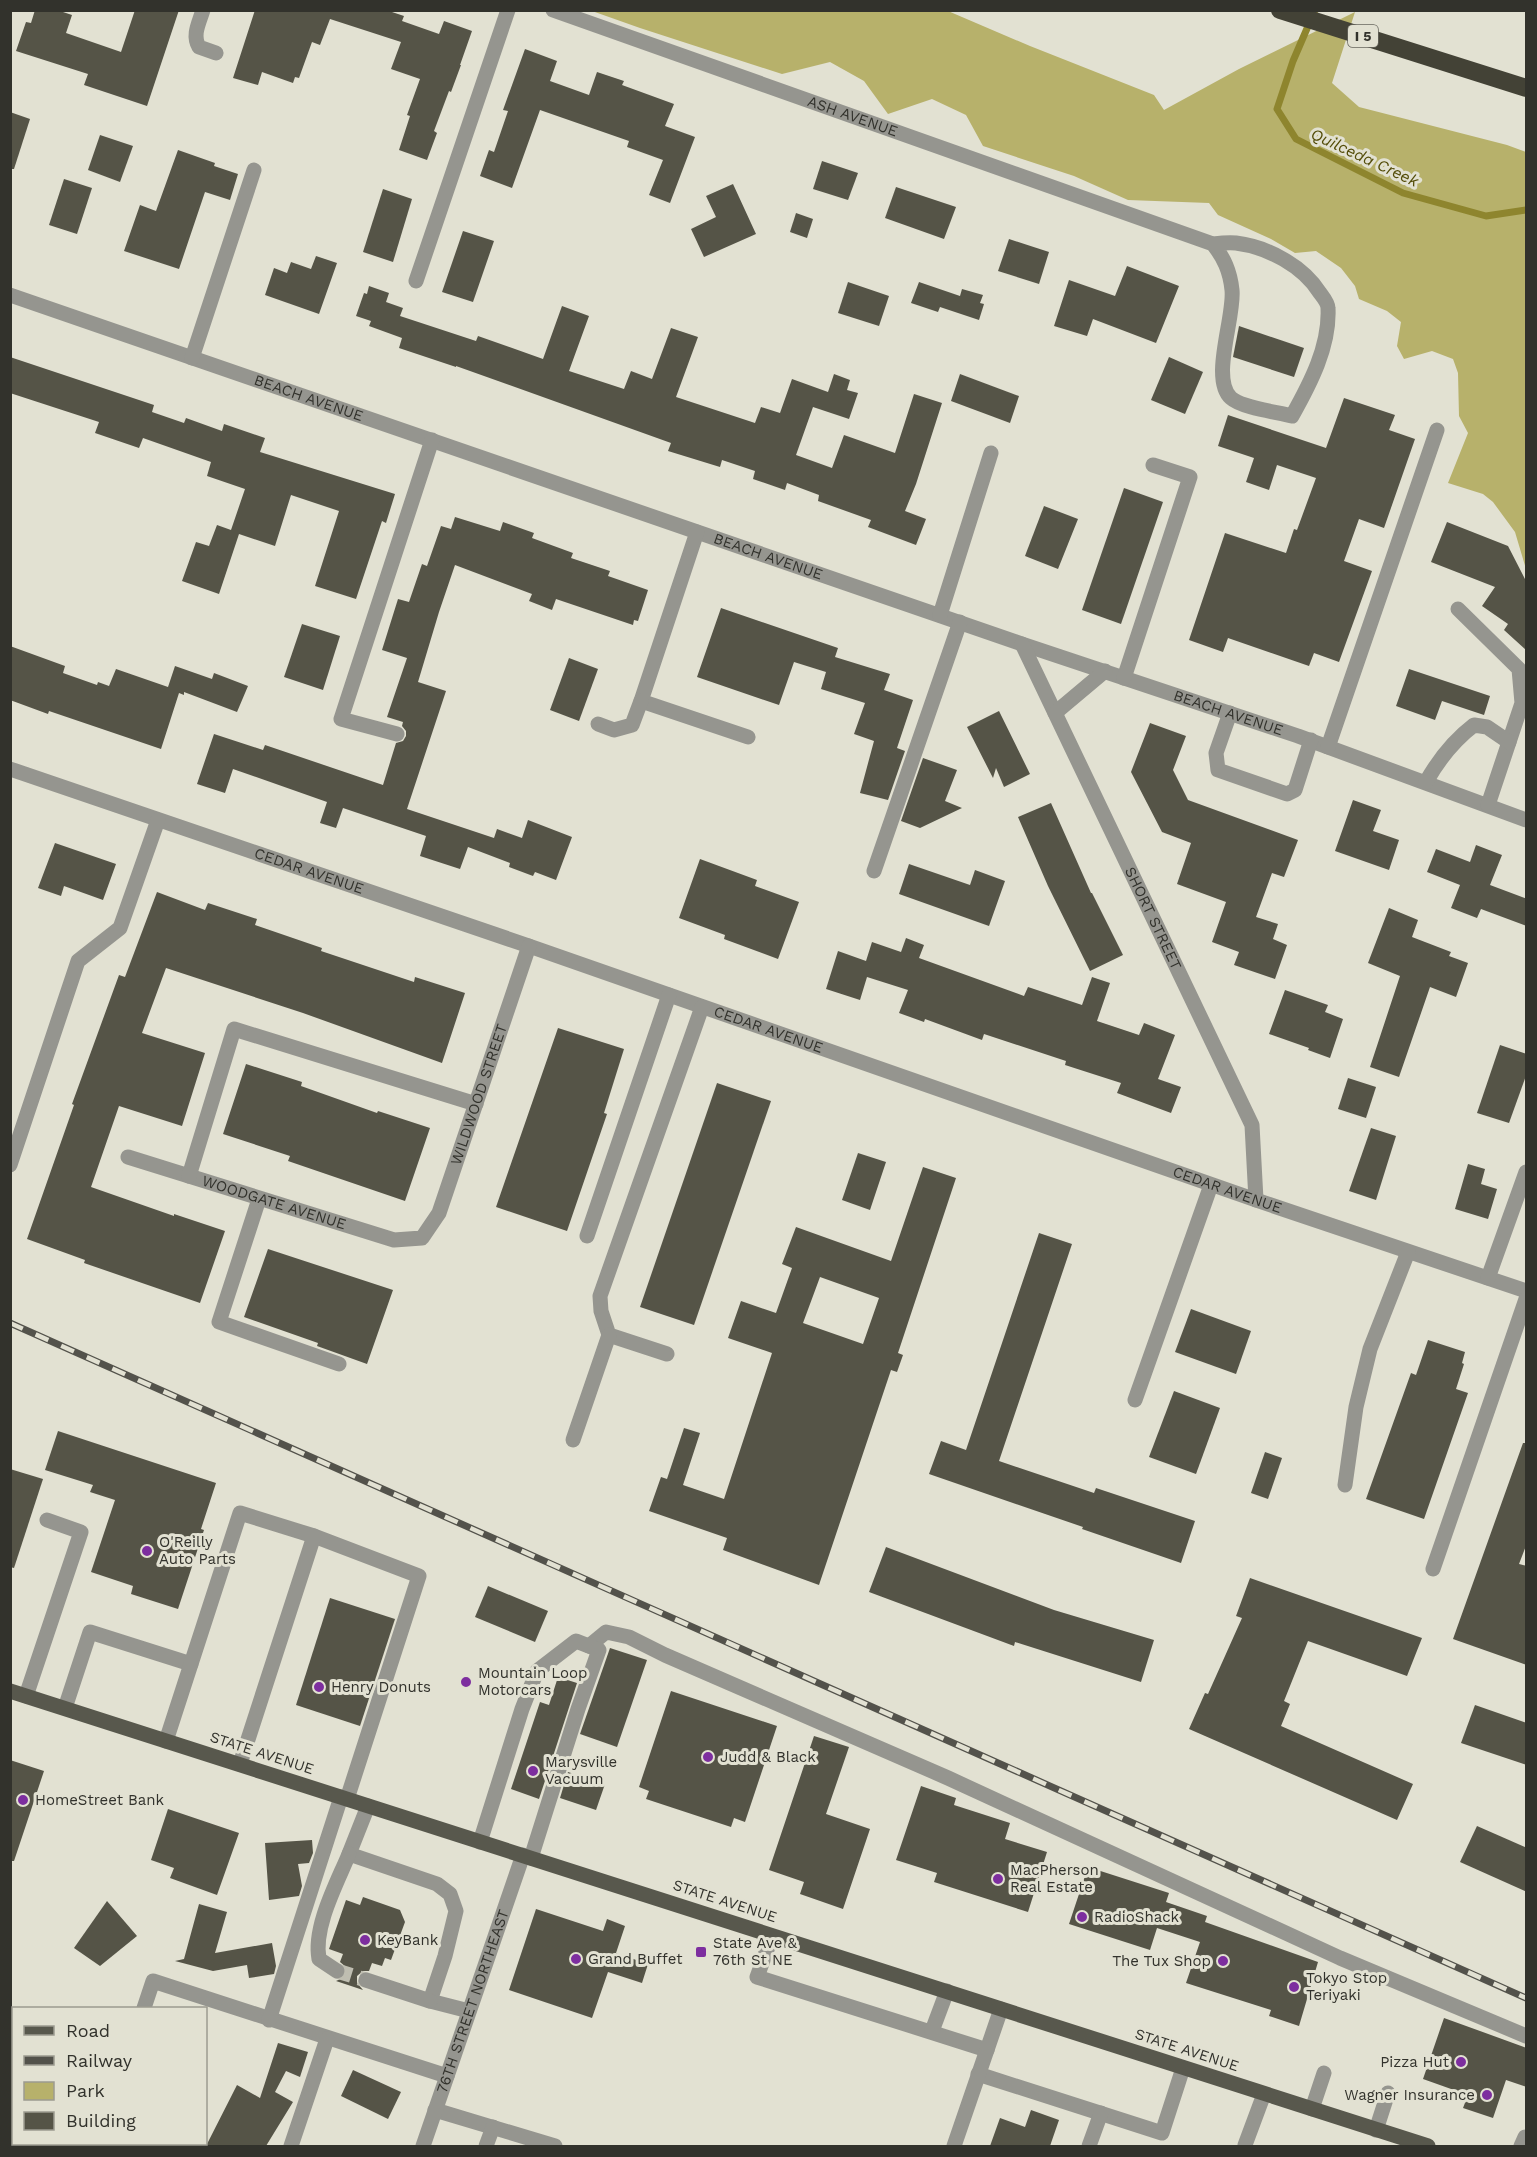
<svg xmlns="http://www.w3.org/2000/svg" width="1537" height="2157" viewBox="0 0 1537 2157" font-family="'Work Sans',sans-serif">
  <style>
    .green { fill: #b7b16b }
    .lines { fill: none; stroke-linecap: round; stroke-linejoin: round }
    .stream { stroke: #8e852e; stroke-width: 7 }
    .building { fill: #555447; fill-rule: evenodd }
    .minor-tunnel { stroke: #bfbeb1; stroke-width: 15; stroke-dasharray: 15 8; stroke-linecap: butt }
    .minor { stroke: #95958f; stroke-width: 15 }
    .major { stroke: #58584d; stroke-width: 15 }
    .highway { stroke: #434236; stroke-width: 18 }
    .rail-casing { stroke: #53524b; stroke-width: 7 }
    .rail { stroke: #e2e1d2; stroke-width: 4.5; stroke-dasharray: 14; stroke-linecap: butt }
    .poi-dot { fill: #7d2e9f; stroke: #e2e1d2; stroke-width: 2 }
    .labels { text-anchor: middle; stroke-width: 6; stroke-linejoin: round; paint-order: stroke }
    .shield { fill: #e2e1d2; stroke: #67665e; stroke-width: 1.5 }
    .shield-label { font-size: 14px; font-weight: bold; fill: #32322c }
    .street-label { font-size: 15px; fill: #32322c; stroke: #e2e1d2 }
    .poi-label { font-size: 15px; fill: #32322c; stroke: #e2e1d2; text-anchor: start }
    .water-label { font-size: 16px; font-style: italic; fill: #534c08; stroke: #e2e1d2 }
  </style>
  <rect width="100%" height="100%" fill="#e2e1d2"/>
  <!-- green -->
  <polygon class="green" points="592,11 948,11 1030,46 1154,95 1164,110 1239,69 1355,12 1332,83 1359,107 1507,145 1526,152 1526,569 1515,532 1493,502 1483,494 1448,483 1468,433 1459,416 1458,373 1453,359 1432,351 1404,359 1397,346 1401,322 1387,311 1359,299 1355,286 1341,268 1316,251 1295,253 1271,239 1218,215 1209,203 1128,200 1074,176 983,146 966,115 932,99 888,114 864,81 830,62 782,74 640,28"/>
  <g class="lines">
    <!-- stream -->
    <polyline class="stream" points="1315,10 1293,61 1277,109 1296,139 1403,193 1486,216 1526,210"/>
  </g>
  <!-- building -->
  <g class="building">
    <polygon points="35,10 57,10 72,15 66,33 121,52 135,10 179,10 147,106 84,85 88,74 16,51 26,22 31,23"/>
    <polygon points="255,10 386,10 404,16 402,21 439,34 444,21 472,31 460,65 461,65 451,92 449,91 434,131 437,133 427,160 399,150 410,116 407,115 420,79 391,69 401,42 330,19 320,45 312,42 299,78 295,77 293,83 262,72 258,85 233,78"/>
    <polygon points="525,49 557,61 550,81 589,95 597,72 624,81 622,85 674,104 665,126 695,137 670,203 649,195 663,160 627,147 629,141 540,110 512,188 480,176 489,150 494,152 508,111 503,110"/>
    <polygon points="10,112 30,119 14,169 10,169"/>
    <polygon points="100,135 133,146 120,182 88,170"/>
    <polygon points="178,150 215,163 214,166 238,174 230,200 205,192 179,269 124,251 140,205 156,211"/>
    <polygon points="822,161 858,173 848,200 813,189"/>
    <polygon points="64,179 92,188 77,234 49,225"/>
    <polygon points="733,184 756,234 704,257 691,229 716,217 706,196"/>
    <polygon points="896,187 956,207 944,239 885,218"/>
    <polygon points="383,189 412,199 393,262 363,252"/>
    <polygon points="796,213 813,219 807,238 790,232"/>
    <polygon points="463,231 494,241 473,302 442,292"/>
    <polygon points="1009,239 1049,252 1039,284 998,271"/>
    <polygon points="316,256 337,263 319,314 265,295 274,268 287,273 291,262 311,269"/>
    <polygon points="1127,266 1179,286 1156,343 1093,319 1087,336 1054,326 1069,280 1115,296"/>
    <polygon points="848,282 889,296 879,326 838,313"/>
    <polygon points="919,282 960,296 962,289 983,295 980,303 984,304 979,320 940,307 938,312 911,303"/>
    <polygon points="369,286 389,293 386,302 403,308 400,316 476,341 478,336 543,359 562,306 589,316 569,371 624,389 631,371 652,379 671,328 698,337 676,397 755,423 761,407 780,413 792,379 828,392 834,374 850,380 847,390 858,393 849,419 813,407 796,455 832,468 844,435 895,453 914,394 942,403 916,484 905,511 926,519 916,545 868,527 871,520 818,501 819,495 787,483 785,490 753,479 755,471 722,460 720,467 668,451 671,443 456,366 456,367 399,348 402,338 369,326 371,321 356,316 364,293 367,294"/>
    <polygon points="1239,326 1304,348 1294,377 1233,357"/>
    <polygon points="10,357 154,405 152,412 184,423 186,418 222,431 224,424 265,438 260,452 395,494 386,523 382,521 356,599 315,586 339,511 291,495 275,546 239,534 219,594 182,581 196,542 209,546 217,525 231,530 245,489 207,476 211,462 143,438 139,448 95,433 99,422 10,393"/>
    <polygon points="1169,357 1203,372 1185,414 1151,400"/>
    <polygon points="960,374 1019,396 1010,423 951,401"/>
    <polygon points="1344,398 1395,415 1389,430 1415,439 1384,528 1359,519 1344,561 1372,571 1339,662 1314,653 1309,666 1228,638 1223,652 1189,640 1225,533 1286,553 1294,529 1297,530 1316,478 1277,465 1269,490 1246,482 1254,458 1218,446 1228,415 1326,448"/>
    <polygon points="1124,488 1163,502 1121,624 1082,610"/>
    <polygon points="1044,506 1078,519 1058,569 1025,556"/>
    <polygon points="455,517 500,531 503,522 534,533 532,538 573,553 571,558 610,571 608,576 648,590 638,621 634,620 633,625 556,599 552,610 529,601 532,594 455,565 439,612 418,682 446,691 407,809 494,838 497,829 522,838 528,820 572,837 556,880 535,872 533,876 509,867 510,863 468,847 460,869 420,856 426,836 343,808 336,828 320,823 327,802 233,769 225,793 197,784 214,734 263,750 265,745 383,785 396,743 403,741 406,736 406,731 402,726 403,722 387,717 407,658 382,650 398,599 409,602 422,564 427,566 441,526 451,529"/>
    <polygon points="1447,522 1508,546 1527,583 1527,651 1504,630 1508,624 1482,606 1495,587 1431,562"/>
    <polygon points="721,608 838,648 835,657 890,674 884,690 913,700 897,748 905,751 888,800 860,793 874,741 854,734 865,703 821,689 826,672 794,662 779,705 697,677"/>
    <polygon points="302,624 340,636 323,690 284,677"/>
    <polygon points="10,646 65,666 63,673 97,685 98,682 109,686 116,669 168,687 175,666 212,679 214,673 248,686 237,712 184,692 184,695 179,693 161,749 49,711 48,714 10,700"/>
    <polygon points="569,658 598,669 579,721 550,710"/>
    <polygon points="1409,669 1490,696 1484,715 1442,701 1435,720 1396,706"/>
    <polygon points="999,711 1030,774 1004,787 996,768 993,778 967,727"/>
    <polygon points="1150,723 1186,736 1173,770 1188,800 1298,840 1284,877 1272,873 1256,917 1278,924 1273,939 1287,945 1275,979 1234,965 1239,952 1212,942 1226,902 1177,884 1191,843 1162,832 1131,772"/>
    <polygon points="923,758 957,770 945,801 962,808 920,828 901,821"/>
    <polygon points="1353,800 1381,810 1373,831 1399,840 1389,870 1335,851"/>
    <polygon points="1051,803 1091,893 1092,893 1123,955 1090,971 1048,886 1018,817"/>
    <polygon points="55,843 116,864 103,900 64,886 61,896 38,888"/>
    <polygon points="1476,845 1502,855 1490,885 1527,899 1527,926 1481,909 1477,918 1451,908 1460,885 1427,872 1436,849 1470,862"/>
    <polygon points="700,859 757,880 755,886 799,902 778,959 724,939 725,935 679,918"/>
    <polygon points="909,864 970,885 975,870 1005,881 989,926 899,894"/>
    <polygon points="157,892 205,910 208,903 257,919 255,925 322,948 321,951 414,982 415,977 465,993 442,1063 303,1013 166,968 142,1033 205,1053 182,1126 119,1106 91,1187 174,1216 174,1214 225,1231 200,1303 84,1263 85,1260 27,1239 74,1105 72,1104 119,975 125,977"/>
    <polygon points="1389,908 1418,920 1412,937 1451,952 1449,956 1468,963 1456,997 1430,987 1399,1077 1370,1067 1400,976 1368,963"/>
    <polygon points="906,938 924,945 919,958 1024,996 1028,987 1082,1005 1092,977 1110,983 1097,1021 1139,1035 1144,1023 1175,1035 1158,1079 1181,1087 1171,1113 1117,1093 1121,1083 1065,1065 1066,1061 984,1034 982,1040 925,1019 924,1022 899,1013 908,990 867,977 860,1000 826,989 838,951 866,961 872,942 901,952"/>
    <polygon points="1285,990 1328,1005 1325,1012 1343,1019 1330,1058 1308,1050 1309,1048 1269,1034"/>
    <polygon points="558,1028 624,1049 604,1113 607,1114 567,1231 496,1207"/>
    <polygon points="1500,1045 1527,1054 1527,1073 1509,1123 1477,1113"/>
    <polygon points="246,1064 302,1082 301,1086 377,1113 378,1111 430,1128 405,1201 288,1161 290,1156 223,1134"/>
    <polygon points="1348,1078 1376,1087 1366,1118 1338,1109"/>
    <polygon points="717,1083 771,1101 694,1325 640,1307"/>
    <polygon points="1371,1128 1396,1136 1376,1200 1349,1191"/>
    <polygon points="858,1153 886,1162 870,1210 842,1200"/>
    <polygon points="1468,1164 1485,1169 1481,1184 1497,1189 1488,1219 1455,1209"/>
    <path d="M 923,1167 L 956,1178 L 898,1353 L 903,1355 L 897,1372 L 891,1370 L 819,1585 L 723,1550 L 727,1538 L 649,1511 L 661,1477 L 667,1479 L 684,1428 L 700,1433 L 683,1485 L 724,1499 L 772,1353 L 728,1338 L 741,1301 L 776,1313 L 792,1268 L 782,1264 L 796,1227 L 891,1261 ZM 820,1277 L 879,1298 L 863,1344 L 803,1323 Z"/>
    <polygon points="1039,1233 1072,1244 999,1461 1094,1493 1096,1488 1195,1521 1181,1563 1082,1529 1083,1527 929,1474 941,1441 966,1450"/>
    <polygon points="268,1249 393,1290 367,1364 317,1346 318,1343 244,1317"/>
    <polygon points="1191,1309 1251,1331 1236,1374 1175,1352"/>
    <polygon points="1428,1340 1465,1352 1462,1363 1464,1364 1456,1389 1468,1393 1424,1519 1366,1499 1411,1373 1416,1375"/>
    <polygon points="1174,1391 1220,1408 1196,1474 1149,1457"/>
    <polygon points="58,1431 216,1483 201,1529 204,1530 178,1609 131,1594 133,1586 91,1572 115,1500 90,1492 93,1485 45,1470"/>
    <polygon points="1523,1443 1527,1443 1527,1543 1519,1564 1527,1566 1527,1665 1453,1639"/>
    <polygon points="1265,1452 1282,1458 1268,1499 1251,1493"/>
    <polygon points="10,1469 43,1479 14,1568 10,1567"/>
    <polygon points="886,1547 1054,1610 1154,1640 1141,1682 1015,1642 1014,1646 869,1592"/>
    <polygon points="1250,1578 1422,1638 1407,1676 1308,1641 1284,1701 1290,1704 1281,1726 1413,1784 1397,1820 1189,1729 1205,1693 1208,1694 1242,1618 1236,1616"/>
    <polygon points="488,1586 548,1611 535,1642 475,1617"/>
    <polygon points="330,1598 395,1619 360,1726 296,1705"/>
    <polygon points="610,1648 647,1660 617,1747 580,1734"/>
    <polygon points="558,1677 577,1683 539,1799 511,1789 540,1702 549,1705"/>
    <polygon points="671,1691 777,1726 745,1822 734,1818 731,1827 646,1799 649,1791 639,1787"/>
    <polygon points="1475,1705 1527,1723 1527,1765 1461,1743"/>
    <polygon points="814,1736 849,1747 826,1814 870,1829 843,1909 800,1894 804,1882 769,1870"/>
    <polygon points="10,1760 44,1771 14,1861 10,1861"/>
    <polygon points="568,1772 605,1784 596,1810 560,1798"/>
    <polygon points="921,1786 956,1798 954,1805 1010,1823 1005,1839 1047,1852 1028,1912 934,1882 937,1873 896,1860"/>
    <polygon points="168,1809 239,1833 217,1895 170,1878 174,1868 151,1860"/>
    <polygon points="1477,1826 1527,1848 1527,1892 1460,1862"/>
    <polygon points="312,1840 313,1853 309,1863 298,1864 302,1886 299,1896 269,1900 265,1843"/>
    <polygon points="1088,1867 1169,1893 1166,1902 1207,1916 1205,1922 1318,1962 1299,2026 1269,2016 1271,2010 1186,1983 1200,1942 1157,1928 1150,1950 1069,1924"/>
    <polygon points="363,1897 400,1910 405,1922 391,1960 385,1958 382,1966 372,1963 369,1971 363,1971 357,1976 357,1983 363,1990 336,1981 345,1977 346,1967 340,1962 343,1954 329,1949 346,1900 360,1905"/>
    <polygon points="107,1901 137,1936 100,1966 74,1948"/>
    <polygon points="199,1904 227,1912 215,1953 272,1943 276,1966 274,1974 249,1978 247,1965 213,1971 175,1961 184,1959"/>
    <polygon points="536,1909 603,1931 607,1919 625,1926 616,1953 648,1964 642,1983 608,1972 592,2018 509,1990"/>
    <polygon points="1444,2018 1527,2048 1527,2087 1506,2080 1493,2118 1463,2108 1468,2095 1423,2079"/>
    <polygon points="278,2043 308,2052 300,2077 286,2071 275,2092 293,2102 266,2146 206,2146 237,2085 260,2098"/>
    <polygon points="353,2070 401,2092 388,2119 341,2096"/>
    <polygon points="1031,2110 1059,2120 1050,2146 990,2146 1000,2118 1025,2127"/>
  </g>
  <g class="lines">
    <!-- minor-tunnel -->
    <polyline class="minor-tunnel" points="337,1971 366,1980"/>
    <!-- minor -->
    <g class="minor">
      <path d="M 203,10 C 199,23 192,35 199,47 L 216,53"/>
      <path id="s1" d="M 553,10 L 1213,244 C 1224,258 1230,271 1232,290 C 1235,316 1210,379 1231,398 C 1242,408 1277,412 1292,416 C 1310,384 1330,346 1328,308 C 1328,303 1323,297 1320,293 C 1303,266 1268,247 1236,243 C 1229,242 1221,243 1213,244"/>
      <polyline points="416,281 508,10"/>
      <path id="s2" d="M 10,295 L 1022,644 L 1298,736 L 1526,820"/>
      <polyline points="192,358 254,170"/>
      <polyline points="697,532 641,701 748,737"/>
      <polyline points="1458,609 1519,669 1522,703 1488,805"/>
      <polyline points="940,615 991,453"/>
      <path id="s3" d="M 1022,644 L 1252,1125 L 1256,1200"/>
      <polyline points="1124,678 1190,477 1153,465"/>
      <polyline points="1055,713 1105,671"/>
      <polyline points="1230,713 1216,753 1218,770 1287,794 1295,790 1311,740"/>
      <polyline points="598,724 614,730 632,725 641,701"/>
      <polyline points="397,734 341,719 432,440"/>
      <polyline points="1328,747 1437,430"/>
      <path id="s4" d="M 10,769 L 529,946 L 1256,1200 L 1526,1291"/>
      <path d="M 1426,782 C 1439,759 1453,741 1474,725 L 1487,727 L 1509,742"/>
      <polyline points="874,871 960,622"/>
      <path id="s5" d="M 128,1157 L 394,1240 L 422,1238 L 439,1213 L 529,946"/>
      <polyline points="10,1165 78,961 120,928 158,820"/>
      <polyline points="189,1176 234,1029 476,1104"/>
      <polyline points="259,1199 219,1322 339,1364"/>
      <polyline points="587,1236 669,995"/>
      <polyline points="1488,1278 1526,1172"/>
      <polyline points="667,1354 609,1335 601,1311 600,1296 702,1007"/>
      <polyline points="1135,1400 1211,1185"/>
      <polyline points="573,1440 609,1335"/>
      <polyline points="1345,1485 1356,1407 1370,1349 1408,1252"/>
      <polyline points="314,1536 419,1576 347,1799"/>
      <polyline points="1433,1569 1526,1299"/>
      <polyline points="589,1646 606,1632 629,1637 665,1655 948,1778 1340,1958 1526,2036"/>
      <polyline points="26,1696 81,1532 47,1520"/>
      <polyline points="65,1708 90,1632 191,1664"/>
      <polyline points="166,1741 240,1513 314,1536 240,1764"/>
      <polyline points="368,1806 349,1854 437,1884 450,1894 456,1911 445,1956 430,2001 469,2011"/>
      <polyline points="480,1842 522,1709 537,1671 576,1641 599,1650 578,1709 531,1858"/>
      <polyline points="772,1936 757,1977 987,2050"/>
      <path d="M 337,1971 L 319,1959 C 313,1927 337,1883 349,1854"/>
      <polyline points="366,1980 430,2001"/>
      <polyline points="144,2008 153,1981 447,2076"/>
      <polyline points="269,2020 341,1797"/>
      <polyline points="932,2031 947,1991"/>
      <polyline points="978,2074 1162,2133 1183,2068"/>
      <polyline points="1312,2109 1324,2073"/>
      <polyline points="435,2110 555,2146"/>
      <polyline points="1376,2130 1388,2093"/>
      <polyline points="1245,2145 1264,2094"/>
      <polyline points="98,2146 99,2144"/>
      <polyline points="291,2146 327,2039"/>
      <path id="s6" d="M 423,2146 L 523,1855"/>
      <polyline points="486,2146 493,2127"/>
      <polyline points="954,2146 1001,2009"/>
      <polyline points="1089,2146 1101,2113"/>
      <polyline points="1521,2146 1525,2137"/>
    </g>
    <!-- major -->
    <polyline class="major" points="10,1691 1428,2146"/>
    <!-- highway -->
    <polyline class="highway" points="1280,10 1526,88"/>
    <!-- rail casing -->
    <g class="rail-casing">
      <polyline id="rail" points="10,1323 1526,1998"/>
    </g>
    <!-- rail -->
    <use href="#rail" class="rail"/>
  </g>
  <!-- markers -->
  <g class="poi-dot">
    <circle cx="147" cy="1551" r="6"/>
    <circle cx="466" cy="1682" r="6"/>
    <circle cx="319" cy="1687" r="6"/>
    <circle cx="708" cy="1757" r="6"/>
    <circle cx="533" cy="1771" r="6"/>
    <circle cx="23" cy="1800" r="6"/>
    <circle cx="998" cy="1879" r="6"/>
    <circle cx="1082" cy="1917" r="6"/>
    <circle cx="365" cy="1940" r="6"/>
    <rect x="695" y="1946" width="12" height="12" rx="3"/>
    <circle cx="576" cy="1959" r="6"/>
    <circle cx="1223" cy="1961" r="6"/>
    <circle cx="1294" cy="1987" r="6"/>
    <circle cx="1461" cy="2062" r="6"/>
    <circle cx="1487" cy="2095" r="6"/>
  </g>
  <g class="labels">
    <!-- shield labels -->
    <rect class="shield" x="1348" y="25" width="30" height="22" rx="4.5"/>
    <g class="shield-label">
      <text x="1363" y="41">I 5</text>
    </g>
    <!-- street labels -->
    <g class="street-label">
      <text dy="5" stroke="none"><textPath href="#s1" startOffset="318">ASH AVENUE</textPath></text>
      <text dy="5" stroke="none"><textPath href="#s2" startOffset="316">BEACH AVENUE</textPath></text>
      <text dy="5" stroke="none"><textPath href="#s2" startOffset="802">BEACH AVENUE</textPath></text>
      <text dy="5" stroke="none"><textPath href="#s2" startOffset="1288">BEACH AVENUE</textPath></text>
      <text dy="5" stroke="none"><textPath href="#s4" startOffset="316">CEDAR AVENUE</textPath></text>
      <text dy="5" stroke="none"><textPath href="#s3" startOffset="304">SHORT STREET</textPath></text>
      <text dy="5" stroke="none"><textPath href="#s4" startOffset="802">CEDAR AVENUE</textPath></text>
      <text dy="5" stroke="none"><textPath href="#s5" startOffset="462">WILDWOOD STREET</textPath></text>
      <text dy="5" stroke="none"><textPath href="#s4" startOffset="1288">CEDAR AVENUE</textPath></text>
      <text dy="5" stroke="none"><textPath href="#s5" startOffset="153">WOODGATE AVENUE</textPath></text>
      <text transform="translate(262 1753) rotate(18)" y="5">STATE AVENUE</text>
      <text transform="translate(725 1901) rotate(18)" y="5">STATE AVENUE</text>
      <text dy="5" stroke="none"><textPath href="#s6" startOffset="153">76TH STREET NORTHEAST</textPath></text>
      <text transform="translate(1187 2050) rotate(18)" y="5">STATE AVENUE</text>
    </g>
    <!-- poi labels -->
    <g class="poi-label">
      <text x="159" y="1547">O'Reilly<tspan x="159" dy="17">Auto Parts</tspan></text>
      <text x="478" y="1678">Mountain Loop<tspan x="478" dy="17">Motorcars</tspan></text>
      <text x="331" y="1692">Henry Donuts</text>
      <text x="720" y="1762">Judd &amp; Black</text>
      <text x="545" y="1767">Marysville<tspan x="545" dy="17">Vacuum</tspan></text>
      <text x="35" y="1805">HomeStreet Bank</text>
      <text x="1010" y="1875">MacPherson<tspan x="1010" dy="17">Real Estate</tspan></text>
      <text x="1094" y="1922">RadioShack</text>
      <text x="377" y="1945">KeyBank</text>
      <text x="713" y="1948">State Ave &amp;<tspan x="713" dy="17">76th St NE</tspan></text>
      <text x="588" y="1964">Grand Buffet</text>
      <text x="1211" y="1966" text-anchor="end">The Tux Shop</text>
      <text x="1306" y="1983">Tokyo Stop<tspan x="1306" dy="17">Teriyaki</tspan></text>
      <text x="1449" y="2067" text-anchor="end">Pizza Hut</text>
      <text x="1475" y="2100" text-anchor="end">Wagner Insurance</text>
    </g>
    <!-- water labels -->
    <g class="water-label">
      <text transform="translate(1365 157) rotate(25)" y="6">Quilceda Creek</text>
    </g>
  </g>
  <!-- border -->
  <rect width="1537" height="2157" fill="none" stroke="#32322c" stroke-width="24"/>
  <!-- legend -->
  <rect x="12" y="2007" width="195" height="138" fill="#e2e1d2" stroke="#9c9b90" stroke-width="1.5"/>
  <rect x="24" y="2026" width="30" height="9" fill="#58584d" stroke="#9c9b90" stroke-width="1.5"/>
  <text x="66" y="2037" font-size="18" fill="#32322c">Road</text>
  <rect x="24" y="2056" width="30" height="9" fill="#53524b" stroke="#9c9b90" stroke-width="1.5"/>
  <text x="66" y="2067" font-size="18" fill="#32322c">Railway</text>
  <rect x="24" y="2082" width="30" height="18" fill="#b7b16b" stroke="#9c9b90" stroke-width="1.5"/>
  <text x="66" y="2097" font-size="18" fill="#32322c">Park</text>
  <rect x="24" y="2112" width="30" height="18" fill="#555447" stroke="#9c9b90" stroke-width="1.5"/>
  <text x="66" y="2127" font-size="18" fill="#32322c">Building</text>
</svg>
